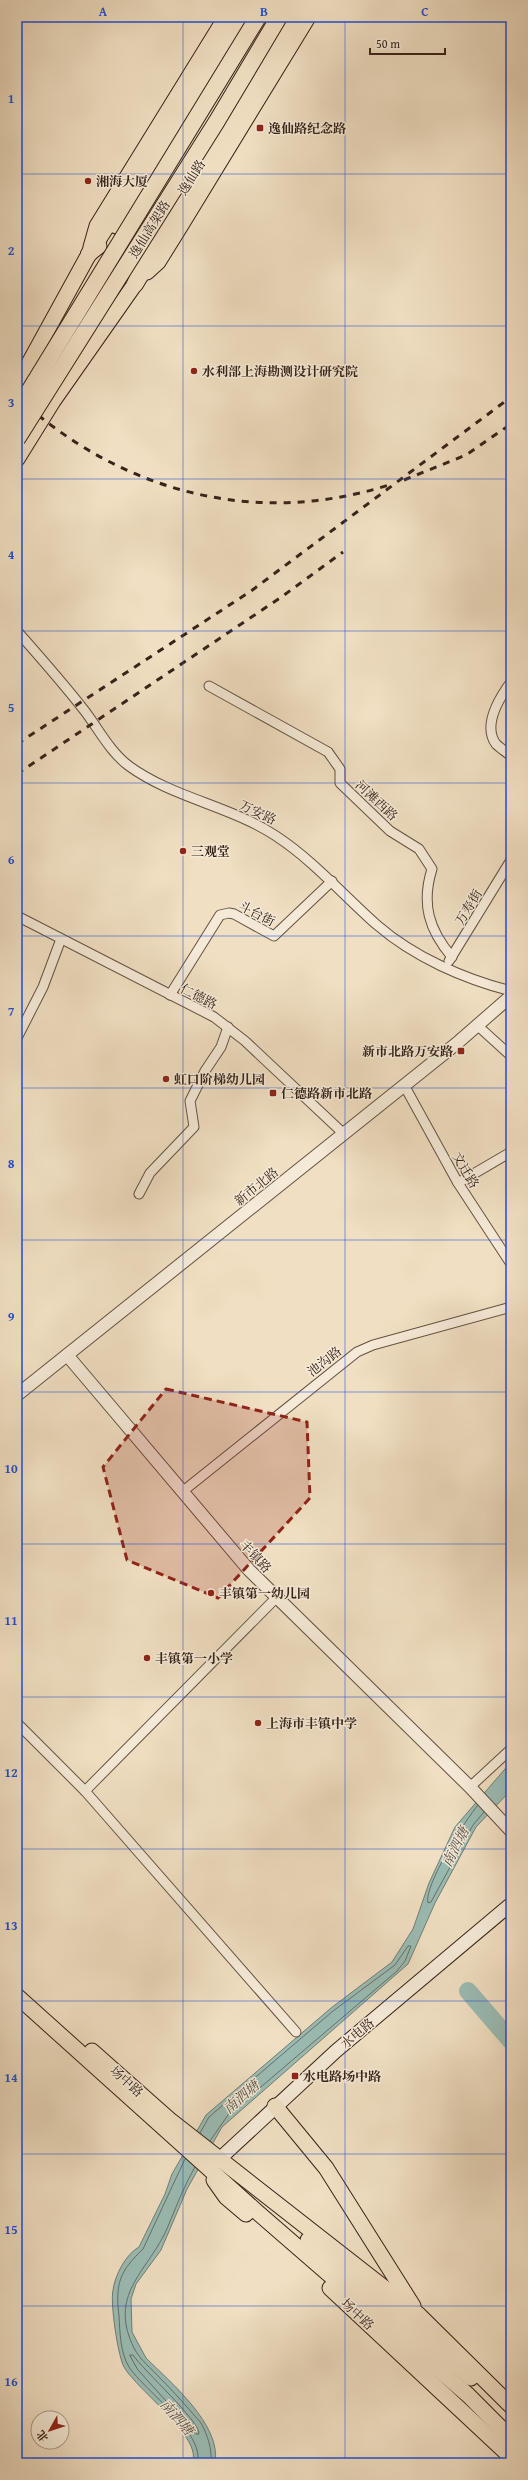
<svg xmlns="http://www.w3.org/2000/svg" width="528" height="2480" viewBox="0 0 528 2480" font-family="'Gentium Book Plus','Noto Serif SC',serif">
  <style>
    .water { fill: #9abcb4; stroke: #727e76 }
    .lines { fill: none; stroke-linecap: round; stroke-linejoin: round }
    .shore { stroke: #686f66; stroke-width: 1 }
    .river { stroke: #9abcb4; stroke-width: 18 }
    .minor-casing { stroke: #655142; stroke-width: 11 }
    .tertiary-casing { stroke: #655142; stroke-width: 14 }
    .secondary-casing { stroke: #372218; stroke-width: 15 }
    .primary-casing { stroke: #372218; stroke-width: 17 }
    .trunk-casing { stroke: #372218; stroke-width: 18 }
    .minor { stroke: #f5ead7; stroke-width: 9 }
    .tertiary { stroke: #f5ead7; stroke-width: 12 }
    .secondary { stroke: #f5ead7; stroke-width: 13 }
    .primary { stroke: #f0dfc2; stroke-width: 15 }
    .trunk { stroke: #f0dfc2; stroke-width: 16 }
    .rail { stroke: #372218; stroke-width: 3; stroke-dasharray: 7 7; stroke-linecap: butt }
    .trunk-bridge-casing { stroke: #372218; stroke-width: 18; stroke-linecap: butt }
    .trunk-bridge { stroke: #f0dfc2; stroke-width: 16 }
    .marked { fill: #8f2418; fill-opacity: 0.2; stroke: #8f2418; stroke-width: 3; stroke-dasharray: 8 5; stroke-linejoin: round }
    .grid { fill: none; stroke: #1d4ed8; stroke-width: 1; stroke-opacity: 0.55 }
    .poi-dot { fill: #8f2418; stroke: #f5ead7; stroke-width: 1.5 }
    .labels { text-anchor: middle; stroke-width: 3; stroke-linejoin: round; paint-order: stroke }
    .poi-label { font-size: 13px; font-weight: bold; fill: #372218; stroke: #f5ead7; text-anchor: start }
    .street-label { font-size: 13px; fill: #372218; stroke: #f5ead7 }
    .water-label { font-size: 14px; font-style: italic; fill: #555047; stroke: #f5ead7 }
    .neatline { fill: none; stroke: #1d4ed8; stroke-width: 1.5 }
    .grid-label { font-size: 13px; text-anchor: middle; font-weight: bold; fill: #1d4ed8 }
  </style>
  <rect width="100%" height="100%" fill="#f0dfc2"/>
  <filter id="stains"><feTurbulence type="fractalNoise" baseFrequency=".005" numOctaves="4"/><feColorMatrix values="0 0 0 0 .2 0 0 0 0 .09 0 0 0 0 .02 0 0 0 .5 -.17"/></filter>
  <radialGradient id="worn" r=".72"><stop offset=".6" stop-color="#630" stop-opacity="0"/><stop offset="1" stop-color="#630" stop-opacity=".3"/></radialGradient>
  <!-- water -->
  <path class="water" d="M 511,1762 L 511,1790 L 476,1827 L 435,1903 L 408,1964 L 222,2127 L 187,2189 L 161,2250 L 136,2284 L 131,2299 L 132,2332 L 146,2358 C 170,2382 222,2425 215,2463 L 192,2463 C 204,2438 137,2390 124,2367 C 118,2356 110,2303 113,2290 C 115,2275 126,2254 139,2247 L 165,2194 L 172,2174 L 206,2115 L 331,2008 L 392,1962 L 413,1929 L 429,1883 L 455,1827 Z"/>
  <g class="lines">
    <!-- shore -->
    <g class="shore">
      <path d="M 478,1805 C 466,1819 423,1887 428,1903 L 431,1902 L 473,1825 L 484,1812"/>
      <polyline points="200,2133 209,2117 333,2011 395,1965 408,1946 411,1946 405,1961 397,1971 228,2115 210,2141"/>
      <path d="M 185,2159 L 143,2249 C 120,2271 115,2283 119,2316 C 120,2332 120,2352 129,2367 C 144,2390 207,2435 197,2463"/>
      <path d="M 195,2167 C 183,2188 175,2210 166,2231 C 146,2273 108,2295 134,2348 C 140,2360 151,2368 160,2378 C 174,2392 188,2408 201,2423 C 208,2436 212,2449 211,2463"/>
      <path d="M 130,2355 L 133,2355 C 143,2370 200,2421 199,2434 L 196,2434 L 138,2370 Z"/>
    </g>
    <!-- river -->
    <polyline class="river" points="468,1991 511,2041"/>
    <!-- minor casing -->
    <g class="minor-casing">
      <g id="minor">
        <path d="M 17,631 C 40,657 63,683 84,710 C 98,728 110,752 129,766 C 173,798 231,806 276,836 C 314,861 343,895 377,925 C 414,957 464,979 511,991"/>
        <path d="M 511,682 C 500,697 482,725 496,744 C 500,748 506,752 511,756"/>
        <path d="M 209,686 L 328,752 L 340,769 L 340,783 L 390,831 L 419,849 L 432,869 C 421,904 429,930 452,957"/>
        <polyline points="17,916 214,1017 245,1041 344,1134"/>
        <polyline points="449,961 511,860"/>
        <polyline points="170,995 220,915 229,913 234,914 274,936 332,881"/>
        <polyline points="478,1026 511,1056"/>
        <polyline points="17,1038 43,987 61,939"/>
        <polyline points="404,1085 458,1183 511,1264"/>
        <polyline points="458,1183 511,1152"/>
        <polyline points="139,1194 150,1173 194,1127 190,1101 205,1071 221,1047 228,1027"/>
        <polyline points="182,1492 357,1352 373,1345 511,1307"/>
        <polyline points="17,1723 85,1791 296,2032"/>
        <polyline points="470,1787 511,1749"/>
        <polyline points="85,1791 277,1597"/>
      </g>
    </g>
    <!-- tertiary casing -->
    <g class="tertiary-casing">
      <g id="tertiary">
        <polyline points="67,1355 249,1570 470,1787 511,1831"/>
        <polyline points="17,1395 456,1044 511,996"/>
      </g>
    </g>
    <!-- secondary casing -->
    <g class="secondary-casing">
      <polyline id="secondary" points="212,2166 336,2051 511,1904"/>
    </g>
    <!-- primary casing -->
    <g class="primary-casing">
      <g id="primary">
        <polyline points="116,226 247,17"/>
        <polyline points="91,247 97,226 226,17"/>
        <polyline points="147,272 158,262 181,225 308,17"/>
        <polyline points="17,385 89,254 99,246"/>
        <polyline points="17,459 53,401 135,284 145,252 174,204"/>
        <polyline points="17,1996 256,2211 468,2395 511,2438"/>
        <polyline points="92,2051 171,2121 419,2315 511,2406"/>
        <polyline points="275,2106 326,2168 413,2306"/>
        <polyline points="214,2180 226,2197 246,2214"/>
        <polyline points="308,2240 471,2378"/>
        <polyline points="330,2288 511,2457"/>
      </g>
    </g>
    <!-- trunk casing -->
    <g class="trunk-casing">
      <g id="trunk">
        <polyline points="89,254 237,17"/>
        <polyline points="135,284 297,17"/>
      </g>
    </g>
    <!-- minor -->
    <use href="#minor" class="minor"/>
    <!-- tertiary -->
    <use href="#tertiary" class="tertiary"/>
    <!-- secondary -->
    <use href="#secondary" class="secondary"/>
    <!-- primary -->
    <use href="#primary" class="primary"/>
    <!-- trunk -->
    <use href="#trunk" class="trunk"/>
    <!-- rail -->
    <g class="rail">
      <path d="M 17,397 C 120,491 253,528 389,485"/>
      <polyline points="404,480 466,455 511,424"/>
      <polyline points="17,744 251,591 511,397"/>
      <polyline points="17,774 280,598 343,552"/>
    </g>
    <!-- trunk-bridge casing -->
    <g class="trunk-bridge-casing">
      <g id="trunk-bridge">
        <polyline points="17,411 258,17"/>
        <polyline points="17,439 217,121 279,17"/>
      </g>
    </g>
    <!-- trunk-bridge -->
    <use href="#trunk-bridge" class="trunk-bridge"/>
  </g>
  <!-- marked area -->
  <path class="marked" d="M 166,1389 L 307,1422 L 310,1498 L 218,1598 L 127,1560 L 103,1467 Z"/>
  <!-- grid -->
  <path class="grid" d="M 183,17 L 183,2463M 345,17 L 345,2463M 17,174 L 511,174M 17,326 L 511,326M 17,479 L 511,479M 17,631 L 511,631M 17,783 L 511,783M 17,936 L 511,936M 17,1088 L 511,1088M 17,1240 L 511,1240M 17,1392 L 511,1392M 17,1544 L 511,1544M 17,1697 L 511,1697M 17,1849 L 511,1849M 17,2001 L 511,2001M 17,2154 L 511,2154M 17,2306 L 511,2306"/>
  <!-- markers -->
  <g class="poi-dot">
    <rect x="256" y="124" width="8" height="8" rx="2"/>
    <circle cx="88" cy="181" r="4"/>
    <circle cx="194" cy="371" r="4"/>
    <circle cx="183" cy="851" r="4"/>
    <rect x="457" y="1047" width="8" height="8" rx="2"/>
    <circle cx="166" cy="1079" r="4"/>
    <rect x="269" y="1089" width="8" height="8" rx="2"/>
    <circle cx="211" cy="1593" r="4"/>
    <circle cx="147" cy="1658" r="4"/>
    <circle cx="258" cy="1723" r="4"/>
    <rect x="291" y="2072" width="8" height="8" rx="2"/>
  </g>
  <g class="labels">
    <!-- poi labels -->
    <g class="poi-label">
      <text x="268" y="133">逸仙路纪念路</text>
      <text x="96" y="186">湘海大厦</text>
      <text x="202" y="376">水利部上海勘测设计研究院</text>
      <text x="191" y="856">三观堂</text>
      <text x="453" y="1056" text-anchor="end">新市北路万安路</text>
      <text x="174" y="1084">虹口阶梯幼儿园</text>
      <text x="281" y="1098">仁德路新市北路</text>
      <text x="219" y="1598">丰镇第一幼儿园</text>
      <text x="155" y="1663">丰镇第一小学</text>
      <text x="266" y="1728">上海市丰镇中学</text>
      <text x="303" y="2081">水电路场中路</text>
    </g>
    <!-- street labels -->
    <g class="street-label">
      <text transform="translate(191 177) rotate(-58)" y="5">逸仙路</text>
      <text transform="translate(149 229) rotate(-58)" y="5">逸仙高架路</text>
      <text transform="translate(377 800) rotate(43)" y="5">河滩西路</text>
      <text transform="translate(258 812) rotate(25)" y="5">万安路</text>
      <text transform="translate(468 907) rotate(-59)" y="5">万寿街</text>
      <text transform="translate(257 913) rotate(27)" y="5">斗台街</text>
      <text transform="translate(199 996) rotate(27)" y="5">仁德路</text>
      <text transform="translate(466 1170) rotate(59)" y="5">文迁路</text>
      <text transform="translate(256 1186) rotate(-39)" y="5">新市北路</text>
      <text transform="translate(324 1361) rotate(-38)" y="5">池沟路</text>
      <text transform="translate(256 1556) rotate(47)" y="5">丰镇路</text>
      <text transform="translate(357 2033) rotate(-40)" y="5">水电路</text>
      <text transform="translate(127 2081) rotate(42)" y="5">场中路</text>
      <text transform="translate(358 2314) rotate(43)" y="5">场中路</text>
    </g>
    <!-- water labels -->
    <g class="water-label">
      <text transform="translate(455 1847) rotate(-63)" y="5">南泗塘</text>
      <text transform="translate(241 2097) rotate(-41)" y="5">南泗塘</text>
      <text transform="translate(177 2417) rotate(49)" y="5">南泗塘</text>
    </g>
  </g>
  <!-- margin -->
  <rect width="528" height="2480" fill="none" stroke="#f0dfc2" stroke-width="44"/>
  <!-- north arrow -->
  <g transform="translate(50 2430) rotate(231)"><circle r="19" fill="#f5ead7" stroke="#a99a8b"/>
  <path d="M0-3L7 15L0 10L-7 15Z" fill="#8f2418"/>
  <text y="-6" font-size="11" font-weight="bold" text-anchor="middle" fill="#372218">北</text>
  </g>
  <!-- scale -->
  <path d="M370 48v6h75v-6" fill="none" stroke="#372218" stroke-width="2"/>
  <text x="376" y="48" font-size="12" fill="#372218" stroke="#f5ead7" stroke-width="3" paint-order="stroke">50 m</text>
  <rect x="22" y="22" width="484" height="2436" class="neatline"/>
  <g class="grid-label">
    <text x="103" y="16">A</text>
    <text x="264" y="16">B</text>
    <text x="425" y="16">C</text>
    <text x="11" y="103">1</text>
    <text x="11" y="255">2</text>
    <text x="11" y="407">3</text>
    <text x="11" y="559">4</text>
    <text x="11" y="712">5</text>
    <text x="11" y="864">6</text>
    <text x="11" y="1016">7</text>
    <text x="11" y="1168">8</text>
    <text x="11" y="1321">9</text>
    <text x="11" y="1473">10</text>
    <text x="11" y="1625">11</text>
    <text x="11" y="1777">12</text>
    <text x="11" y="1930">13</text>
    <text x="11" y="2082">14</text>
    <text x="11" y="2234">15</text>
    <text x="11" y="2386">16</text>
  </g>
  <rect width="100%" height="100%" filter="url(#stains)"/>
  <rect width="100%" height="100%" fill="url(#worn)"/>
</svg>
